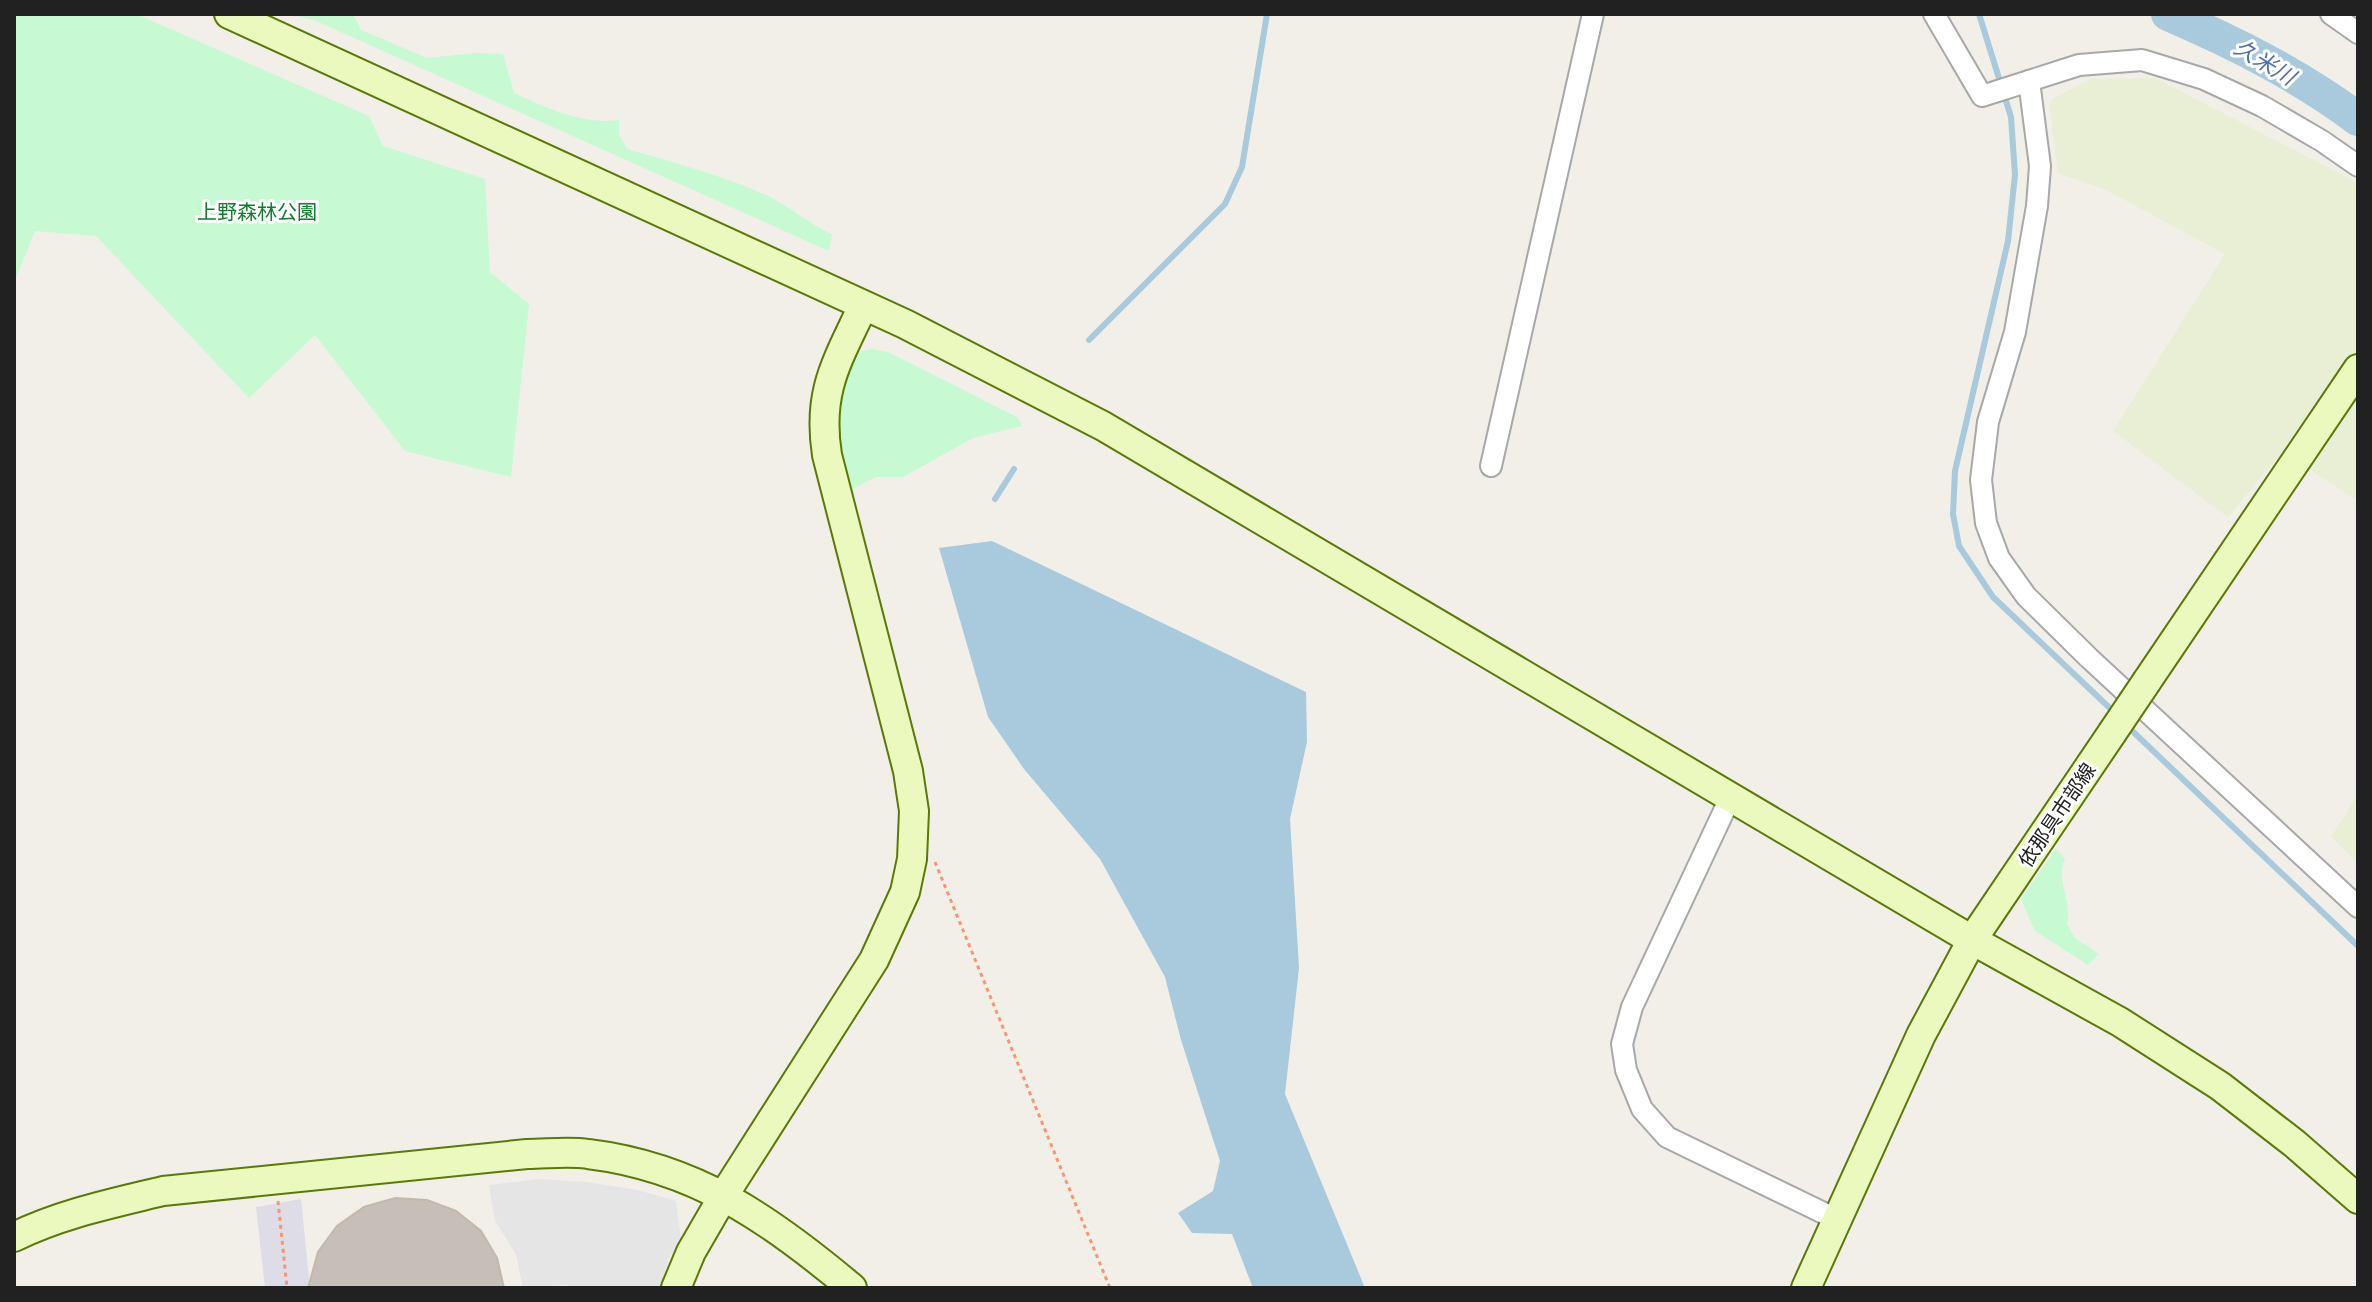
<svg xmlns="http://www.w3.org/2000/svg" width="2372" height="1302" viewBox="0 0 2372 1302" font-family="'Public Sans','Noto Sans JP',sans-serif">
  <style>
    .farmland { fill: #e9efd4 }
    .park { fill: #c7f9d3 }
    .parking { fill: #e5e5e5 }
    .plaza { fill: #dedce7 }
    .water { fill: #a9c9dd }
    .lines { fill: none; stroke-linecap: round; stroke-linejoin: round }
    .stream { stroke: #a9c9dd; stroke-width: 6 }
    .river { stroke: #a9c9dd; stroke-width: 34 }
    .building { fill: #c6bfb7; stroke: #c3b9aa; stroke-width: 2 }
    .street-casing { stroke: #a8a8a8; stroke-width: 24 }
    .secondary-casing { stroke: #5a7907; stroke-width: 32 }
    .path { stroke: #f89572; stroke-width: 3; stroke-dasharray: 4 4; stroke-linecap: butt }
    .street { stroke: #fff; stroke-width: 20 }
    .secondary { stroke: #ecf9be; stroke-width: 28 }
    .secondary-bridge-casing { stroke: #5a7907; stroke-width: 32; stroke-linecap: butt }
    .secondary-bridge { stroke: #ecf9be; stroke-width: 28 }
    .labels { text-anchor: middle; stroke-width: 6; stroke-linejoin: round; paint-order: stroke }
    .park-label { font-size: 20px; fill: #0e802a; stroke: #fff }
    .street-label { font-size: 20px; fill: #212121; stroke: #fff }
    .water-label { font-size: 22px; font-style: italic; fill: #4e6fb0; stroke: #fff }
  </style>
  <rect width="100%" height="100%" fill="#f1efe8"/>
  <!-- farmland -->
  <g class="farmland">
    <polygon points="2155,78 2358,183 2358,501 2282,452 2228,517 2113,431 2225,254 2106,190 2058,173 2049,101 2090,79"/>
    <polygon points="2358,794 2358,862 2331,837"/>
  </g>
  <!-- park -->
  <g class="park">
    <polygon points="14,14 136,14 369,116 383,146 485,179 490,272 529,304 511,477 405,451 315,335 249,398 96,236 35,231 14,283"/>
    <path d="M 288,14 L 353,14 L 361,30 L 427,58 L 475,53 L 503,54 L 514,93 C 547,108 582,125 619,120 L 619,134 L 627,149 C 675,163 722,175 768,196 C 791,207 809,224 832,234 L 829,251 L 314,20 Z"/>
    <polygon points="872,349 888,352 1017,417 1022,426 973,438 903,477 876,477 847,492 835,425 842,386 857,352"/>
    <path d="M 2056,849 L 2065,859 C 2055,881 2072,897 2067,924 L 2075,938 L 2099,954 L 2088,965 L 2035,931 L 2021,899 Z"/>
  </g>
  <!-- parking -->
  <polygon class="parking" points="538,1179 586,1182 638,1190 676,1201 681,1240 669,1258 660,1288 568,1288 567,1285 523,1288 516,1254 495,1221 489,1185"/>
  <!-- plaza -->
  <polygon class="plaza" points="301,1199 310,1288 265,1288 256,1207"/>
  <!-- water -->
  <polygon class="water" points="992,541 1306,692 1307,742 1290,819 1299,968 1285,1094 1365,1288 1253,1288 1232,1234 1192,1233 1178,1213 1213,1191 1220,1161 1181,1040 1165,977 1100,859 1024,769 988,717 939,548"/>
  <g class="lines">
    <!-- stream -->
    <g class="stream">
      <polyline points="1979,14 2011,117 2015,175 2008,241 1955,471 1953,514 1959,546 1993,597 2116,714"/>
      <polyline points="1089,340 1225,204 1242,167 1267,14"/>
      <polyline points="995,499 1014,469"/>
      <polyline points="2126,725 2358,946"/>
    </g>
    <!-- river -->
    <path class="river" d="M 2168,14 C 2235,43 2299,75 2358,119"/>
  </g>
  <!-- building -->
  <polygon class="building" points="395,1198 427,1200 456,1211 481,1231 497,1258 504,1288 308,1288 318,1252 337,1226 364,1207"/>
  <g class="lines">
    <!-- street casing -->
    <g class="street-casing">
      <g id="street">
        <polyline points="1934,14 1982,96 2079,65 2142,60 2204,79 2262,106 2322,141 2358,166"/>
        <polyline points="2331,14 2358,33"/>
        <polyline points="2029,81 2040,166 2037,206 2015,332 1988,422 1981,480 1986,523 1999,558 2026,596 2089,658 2358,907"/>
        <polyline points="1491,466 1593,14"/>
        <polyline points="1731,796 1632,1007 1622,1044 1626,1070 1642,1109 1667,1137 1838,1220"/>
      </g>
    </g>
    <!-- secondary casing -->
    <g class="secondary-casing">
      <g id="secondary">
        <polyline points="229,14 905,324 1103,426 1972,940 2120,1022 2220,1086 2295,1144 2358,1199"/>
        <polyline points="2147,681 2358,369"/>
        <path d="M 14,1237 C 60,1214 114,1203 163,1191 L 527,1154 C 547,1154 568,1151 588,1154 C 696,1167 771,1220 852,1288"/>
        <path d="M 676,1288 L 691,1252 L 724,1195 L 874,960 L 905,892 L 912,859 L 914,811 L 908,771 L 827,455 C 817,391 837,362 863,306"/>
        <polyline points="1806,1288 1921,1035 1972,940 2112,733"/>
      </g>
    </g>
    <!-- path -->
    <g class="path">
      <polyline points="935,862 1110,1288"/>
      <polyline points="278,1201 287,1288"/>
    </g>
    <!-- street -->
    <use href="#street" class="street"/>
    <!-- secondary -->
    <use href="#secondary" class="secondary"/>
    <!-- secondary-bridge casing -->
    <g class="secondary-bridge-casing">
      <polyline id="secondary-bridge" points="2112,733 2147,681"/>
    </g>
    <!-- secondary-bridge -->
    <use href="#secondary-bridge" class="secondary-bridge"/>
  </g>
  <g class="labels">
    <!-- park labels -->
    <g class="park-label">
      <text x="257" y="219">上野森林公園</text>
    </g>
    <!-- street labels -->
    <g class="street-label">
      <text transform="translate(2057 815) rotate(-56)" y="7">依那具市部線</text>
    </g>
    <!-- water labels -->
    <g class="water-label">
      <text transform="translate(2265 62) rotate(31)" y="8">久米川</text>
    </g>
  </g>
  <!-- border -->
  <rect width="2372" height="1302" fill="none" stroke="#212121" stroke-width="32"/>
</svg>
